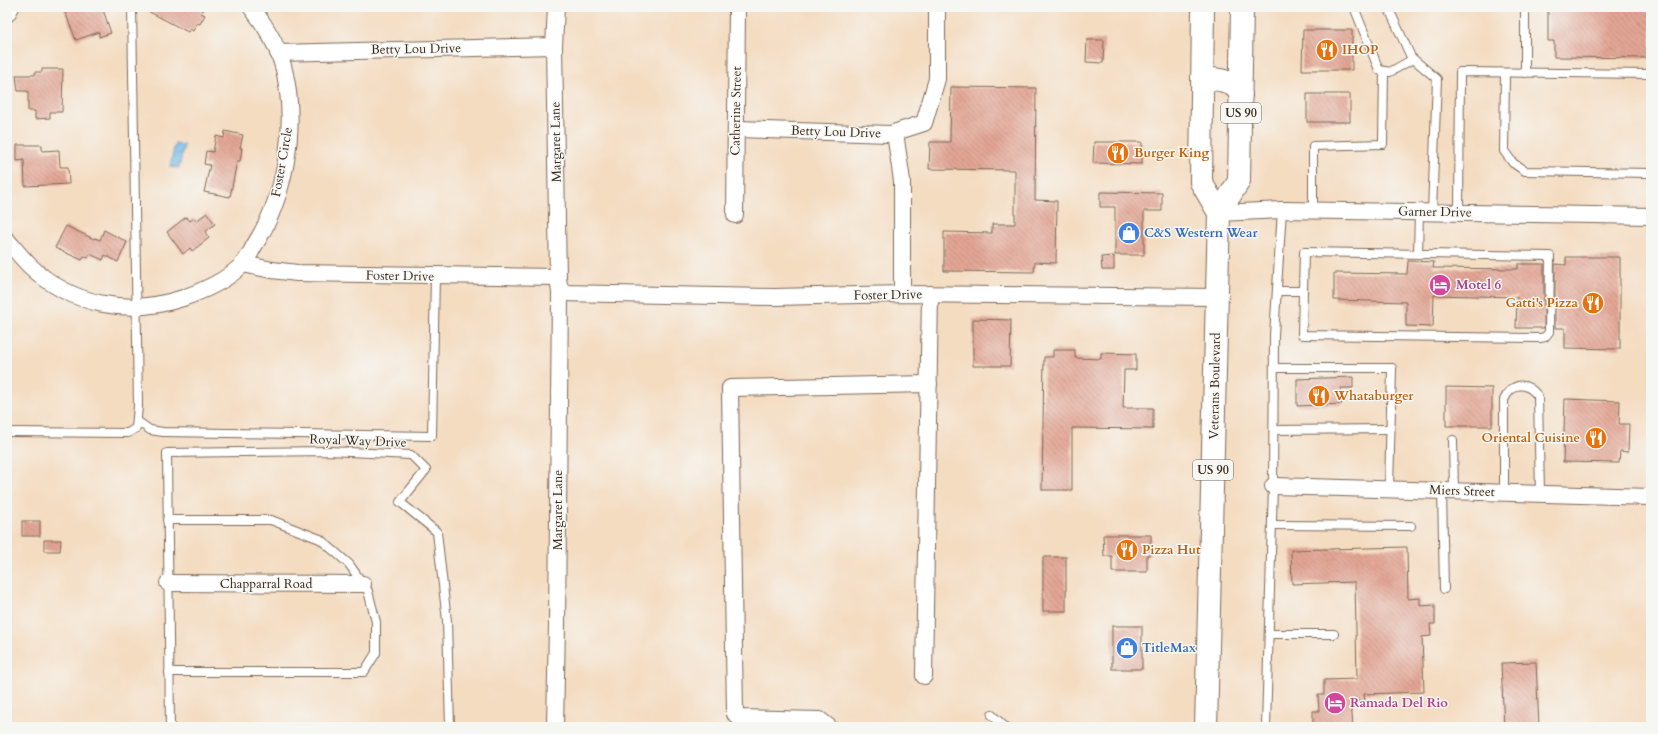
<svg xmlns="http://www.w3.org/2000/svg" width="1658" height="734" font-family="Cardo,serif">
  <style>
    .water { fill: url(#water-waves); stroke: #587486 }
    .building { fill: url(#building-back-hatch) }
    .lines { fill: none; stroke-linecap: round; stroke-linejoin: round }
    .lane-casing { stroke: #7c6857; stroke-width: 10 }
    .street-casing { stroke: #7c6857; stroke-width: 18 }
    .primary-casing { stroke: #7c6857; stroke-width: 24 }
    .lane { stroke: #fff; stroke-width: 8 }
    .street { stroke: #fff; stroke-width: 16 }
    .primary { stroke: #fff; stroke-width: 22 }
    .labels { text-anchor: middle; dominant-baseline: central; stroke-width: 3; stroke-linejoin: round; paint-order: stroke }
    .shield { fill: #f6f6f2; stroke: #73675e; stroke-width: 1 }
    .shield-label { font-size: 12px; font-weight: bold; fill: #3b2a1e }
    .street-label { font-size: 13px; fill: #3b2a1e; stroke: #f6f6f2 }
    .food-label { font-size: 13px; font-weight: bold; fill: #c56008; stroke: #f6f6f2; text-anchor: start }
    .shop-label { font-size: 13px; font-weight: bold; fill: #366cbe; stroke: #f6f6f2; text-anchor: start }
    .hotel-label { font-size: 13px; font-weight: bold; fill: #b23c85; stroke: #f6f6f2; text-anchor: start }
  </style>
  <defs>
    <pattern id="water-waves" width="16" height="10" patternUnits="userSpaceOnUse"><rect width="16" height="10" fill="#76bdee"/><path d="M0 5q4-4 8 0t8 0" fill="none" stroke="#629ac0"/></pattern>
    <pattern id="building-back-hatch" width="6" height="6" patternUnits="userSpaceOnUse"><rect width="6" height="6" fill="#e3a694"/><path d="M-1 5l2 2M0 0l6 6M5-1l2 2" fill="none" stroke="#b98778"/></pattern>
  </defs>
  <rect width="100%" height="100%" fill="#f6f6f2"/>
  <filter id="ink" filterUnits="userSpaceOnUse"><feTurbulence type="fractalNoise" baseFrequency=".025" numOctaves="2"/><feDisplacementMap in="SourceGraphic" scale="8" xChannelSelector="R" yChannelSelector="G"/><feConvolveMatrix kernelMatrix="1 2 1 2 8 2 1 2 1" color-interpolation-filters="sRGB"/></filter>
  <filter id="wash" filterUnits="userSpaceOnUse"><feTurbulence type="fractalNoise" baseFrequency=".012" numOctaves="4" result="noise"/><feDisplacementMap in="SourceGraphic" scale="16" xChannelSelector="R" yChannelSelector="G"/><feGaussianBlur stdDeviation="0.9" result="paint"/><feColorMatrix in="noise" values="0 0 0 0 0 0 0 0 0 0 0 0 0 0 0 0 0 1.4 0 .05"/><feComposite in="paint" operator="in"/></filter>
  <g filter="url(#wash)">
    <rect width="100%" height="100%" fill="#f4dcc1"/>
    <path class="water" d="M 175,143 L 184,145 L 179,168 L 170,167 Z"/>
    <g id="blocks">
      <g class="building">
        <path d="M 63,7 L 102,7 L 111,33 L 99,37 L 99,32 L 76,40 Z"/>
        <path d="M 140,7 L 204,7 L 201,13 L 205,15 L 200,24 L 197,23 L 193,31 L 190,29 L 188,32 Z"/>
        <path d="M 1548,7 L 1651,7 L 1651,58 L 1554,57 L 1554,41 L 1548,41 Z"/>
        <path d="M 1303,30 L 1352,30 L 1352,70 L 1302,70 Z"/>
        <path d="M 1087,40 L 1104,40 L 1103,63 L 1086,62 Z"/>
        <path d="M 42,69 L 63,69 L 62,112 L 50,112 L 50,118 L 35,119 L 35,111 L 28,111 L 28,91 L 18,91 L 16,75 L 35,75 L 35,72 L 42,72 Z"/>
        <path d="M 951,87 L 1036,88 L 1035,200 L 1057,201 L 1056,263 L 1035,262 L 1034,272 L 944,271 L 944,232 L 992,233 L 992,224 L 1015,224 L 1015,170 L 929,169 L 930,142 L 950,142 Z"/>
        <rect x="1307" y="94" width="43" height="28"/>
        <path d="M 225,131 L 243,135 L 240,148 L 242,148 L 240,161 L 237,161 L 230,197 L 204,192 L 210,165 L 204,164 L 206,151 L 213,152 L 216,136 L 224,138 Z"/>
        <path d="M 1094,142 L 1142,142 L 1142,164 L 1093,163 Z"/>
        <path d="M 17,145 L 42,145 L 42,151 L 59,150 L 60,167 L 68,167 L 69,184 L 25,186 L 24,160 L 17,161 Z"/>
        <path d="M 1100,192 L 1162,193 L 1162,211 L 1144,211 L 1144,255 L 1115,255 L 1115,207 L 1100,207 Z"/>
        <path d="M 207,213 L 215,224 L 205,232 L 209,238 L 192,251 L 190,248 L 183,254 L 167,232 L 186,217 L 190,221 L 194,218 L 196,221 Z"/>
        <path d="M 66,226 L 94,239 L 95,238 L 100,240 L 104,230 L 127,242 L 118,262 L 105,255 L 103,260 L 90,254 L 88,258 L 84,256 L 82,260 L 55,248 Z"/>
        <path d="M 1114,256 L 1114,270 L 1102,270 L 1101,257 Z"/>
        <path d="M 1566,257 L 1620,257 L 1620,349 L 1565,348 L 1565,328 L 1555,328 L 1555,264 L 1566,265 Z"/>
        <path d="M 1408,261 L 1434,262 L 1433,268 L 1518,269 L 1518,264 L 1544,264 L 1544,328 L 1516,328 L 1517,297 L 1434,295 L 1433,327 L 1406,326 L 1406,302 L 1334,300 L 1334,273 L 1407,274 Z"/>
        <path d="M 973,319 L 1011,320 L 1010,366 L 973,366 Z"/>
        <path d="M 1053,350 L 1075,350 L 1075,358 L 1101,359 L 1101,353 L 1136,354 L 1136,370 L 1124,370 L 1123,408 L 1153,408 L 1153,429 L 1072,428 L 1072,490 L 1042,490 L 1044,357 L 1053,357 Z"/>
        <path d="M 1353,377 L 1353,388 L 1341,388 L 1342,404 L 1297,406 L 1297,379 Z"/>
        <path d="M 1446,387 L 1492,388 L 1492,426 L 1446,426 Z"/>
        <path d="M 1565,399 L 1620,401 L 1619,424 L 1629,424 L 1628,452 L 1620,451 L 1619,463 L 1563,462 Z"/>
        <rect x="22" y="521" width="18" height="15"/>
        <path d="M 1103,535 L 1151,535 L 1151,555 L 1147,555 L 1147,572 L 1112,572 L 1112,556 L 1104,556 Z"/>
        <path d="M 44,540 L 61,540 L 60,551 L 44,551 Z"/>
        <path d="M 1407,547 L 1408,599 L 1420,598 L 1420,606 L 1435,605 L 1435,624 L 1430,624 L 1431,636 L 1422,637 L 1424,692 L 1364,694 L 1365,701 L 1351,702 L 1353,727 L 1313,727 L 1313,711 L 1319,711 L 1318,695 L 1324,695 L 1324,680 L 1357,679 L 1355,582 L 1292,584 L 1291,550 Z"/>
        <rect x="1043" y="557" width="23" height="54"/>
        <rect x="1112" y="626" width="30" height="43"/>
        <path d="M 1536,662 L 1539,727 L 1504,727 L 1501,663 Z"/>
      </g>
    </g>
  </g>
  <g filter="url(#ink)">
    <use href="#blocks" fill-opacity="0" stroke="#7c6857" stroke-width="1"/>
    <g class="lines">
      <g class="lane-casing">
        <g id="lane">
          <path d="M 1354,7 L 1379,70 L 1390,72 L 1413,59"/>
          <path d="M 1388,7 L 1411,57 L 1437,79 L 1432,212"/>
          <path d="M 1525,7 L 1525,73"/>
          <path d="M 1505,73 L 1504,151 L 1513,163 L 1525,171 L 1651,173"/>
          <path d="M 1313,210 L 1313,146 L 1383,144 L 1384,71"/>
          <path d="M 1459,213 L 1460,72 L 1651,74"/>
          <path d="M 1418,254 L 1419,212"/>
          <path d="M 1277,291 L 1303,291 L 1304,252 L 1550,256 L 1549,332 L 1545,337 L 1540,338 L 1302,335 L 1303,291"/>
          <path d="M 1274,368 L 1392,368 L 1389,489"/>
          <path d="M 137,421 L 150,430 L 163,432 L 432,436 L 435,276"/>
          <path d="M 1274,430 L 1390,429"/>
          <path d="M 7,432 L 128,433 L 136,428 L 138,406 L 132,7"/>
          <path d="M 1453,440 L 1454,491"/>
          <path d="M 1442,490 L 1444,589"/>
          <path d="M 1504,492 L 1504,400 C 1512,383 1525,380 1538,396 L 1540,493"/>
          <path d="M 167,520 L 271,520 L 320,539 L 349,564 L 368,591 L 376,622 L 376,653 L 364,672 L 169,672"/>
          <path d="M 1272,525 L 1411,526"/>
          <path d="M 1269,634 L 1334,634"/>
          <path d="M 992,715 L 1005,727"/>
          <path d="M 170,727 L 167,453 L 329,451 L 411,455 L 426,470 L 400,502 L 437,532 L 447,621 L 450,727"/>
          <path d="M 1266,727 L 1273,486 L 1274,335 L 1282,210"/>
        </g>
      </g>
      <g class="street-casing">
        <g id="street">
          <path d="M 7,14 L 11,7"/>
          <path d="M 278,53 L 554,46"/>
          <path d="M 736,129 L 890,134 L 924,123 L 937,79 L 937,7"/>
          <path d="M 895,133 L 902,181 L 902,294"/>
          <path d="M 1219,213 L 1282,210 L 1651,216"/>
          <path d="M 735,215 L 737,7"/>
          <path d="M 7,240 C 14,248 21,257 29,265 C 71,306 129,316 183,298 C 205,290 226,281 243,264 C 247,259 251,252 254,246 C 285,198 297,130 285,74 C 280,50 266,26 251,7"/>
          <path d="M 243,264 L 272,270 L 297,273 L 558,277"/>
          <path d="M 560,293 L 774,297 L 902,294 L 1217,297"/>
          <path d="M 1273,486 L 1651,497"/>
          <path d="M 168,583 L 363,584"/>
          <path d="M 924,676 L 930,294"/>
          <path d="M 555,727 L 557,625 L 560,293 L 558,277 L 554,46 L 556,7"/>
          <path d="M 829,727 L 820,720 L 740,718 L 735,714 L 730,388 L 929,384"/>
        </g>
      </g>
      <g class="primary-casing">
        <g id="primary">
          <path d="M 1203,7 L 1201,182 L 1219,213"/>
          <path d="M 1202,78 C 1218,79 1234,80 1241,95"/>
          <path d="M 1206,727 L 1219,213 L 1239,181 L 1242,7"/>
        </g>
      </g>
      <use href="#lane" class="lane"/>
      <use href="#street" class="street"/>
      <use href="#primary" class="primary"/>
    </g>
  </g>
  <defs>
    <g id="restaurant-disc" transform="scale(1.15)"><circle r="9.5" fill="#e8710a" stroke="#f6f6f2"/><path d="M-5-6h1v4h1v-4h1v4h1v-4h1v5L-1.5 .5V6h-2V.5L-5-1ZM5-6V6H3V1.5H1.5Q1.5-4 5-6Z" fill="#fff"/></g>
    <g id="shop-disc" transform="scale(1.15)"><circle r="9.5" fill="#3f7fe0" stroke="#f6f6f2"/><path d="M-5-2.5h2.3a2.7 3.5 0 0 1 5.4 0H5L5.5 6h-11ZM-1.5-2.5h3a1.5 2.3 0 0 0-3 0Z" fill="#fff"/></g>
    <g id="hotel-disc" transform="scale(1.15)"><circle r="9.5" fill="#d1479c" stroke="#f6f6f2"/><path d="M-6-4.5h1.5V1H6V5H4.5V3h-9V5H-6ZM-4 0a1.8 1.8 0 1 1 3.6 0ZM.5 0V-2.5h3Q6-2.5 6 0Z" fill="#fff"/></g>
  </defs>
  <g fill-rule="evenodd">
    <use href="#restaurant-disc" x="1327" y="50"/>
    <use href="#restaurant-disc" x="1118" y="153"/>
    <use href="#shop-disc" x="1129" y="233"/>
    <use href="#hotel-disc" x="1440" y="285"/>
    <use href="#restaurant-disc" x="1593" y="303"/>
    <use href="#restaurant-disc" x="1319" y="396"/>
    <use href="#restaurant-disc" x="1596" y="438"/>
    <use href="#restaurant-disc" x="1127" y="550"/>
    <use href="#shop-disc" x="1127" y="648"/>
    <use href="#hotel-disc" x="1335" y="703"/>
  </g>
  <g class="labels">
    <g class="shield">
      <rect x="1221" y="103" width="40" height="20" rx="3"/>
      <rect x="1193" y="460" width="40" height="20" rx="3"/>
    </g>
    <g class="shield-label">
      <text x="1241" y="113">US 90</text>
      <text x="1213" y="470">US 90</text>
    </g>
    <g class="street-label">
      <text transform="translate(416 49) rotate(-1)">Betty Lou Drive</text>
      <text transform="translate(736 111) rotate(-89)">Catherine Street</text>
      <text transform="translate(836 132) rotate(2)">Betty Lou Drive</text>
      <text transform="translate(556 142) rotate(-91)">Margaret Lane</text>
      <text transform="translate(282 162) rotate(-80)">Foster Circle</text>
      <text transform="translate(1435 212) rotate(1)">Garner Drive</text>
      <text transform="translate(400 276) rotate(1)">Foster Drive</text>
      <text transform="translate(888 295) rotate(-1)">Foster Drive</text>
      <text transform="translate(1215 386) rotate(-89)">Veterans Boulevard</text>
      <text transform="translate(358 441) rotate(2)">Royal Way Drive</text>
      <text transform="translate(1462 491) rotate(2)">Miers Street</text>
      <text transform="translate(558 510) rotate(-90)">Margaret Lane</text>
      <text x="266" y="584">Chapparral Road</text>
    </g>
    <g class="food-label">
      <text x="1342" y="50">IHOP</text>
      <text x="1134" y="153">Burger King</text>
      <text x="1578" y="303" text-anchor="end">Gatti's Pizza</text>
      <text x="1334" y="396">Whataburger</text>
      <text x="1580" y="438" text-anchor="end">Oriental Cuisine</text>
      <text x="1142" y="550">Pizza Hut</text>
    </g>
    <g class="shop-label">
      <text x="1144" y="233">C&amp;S Western Wear</text>
      <text x="1142" y="648">TitleMax</text>
    </g>
    <g class="hotel-label">
      <text x="1456" y="285">Motel 6</text>
      <text x="1350" y="703">Ramada Del Rio</text>
    </g>
  </g>
  <rect width="1658" height="734" fill="none" stroke="#f6f6f2" stroke-width="24"/>
</svg>
